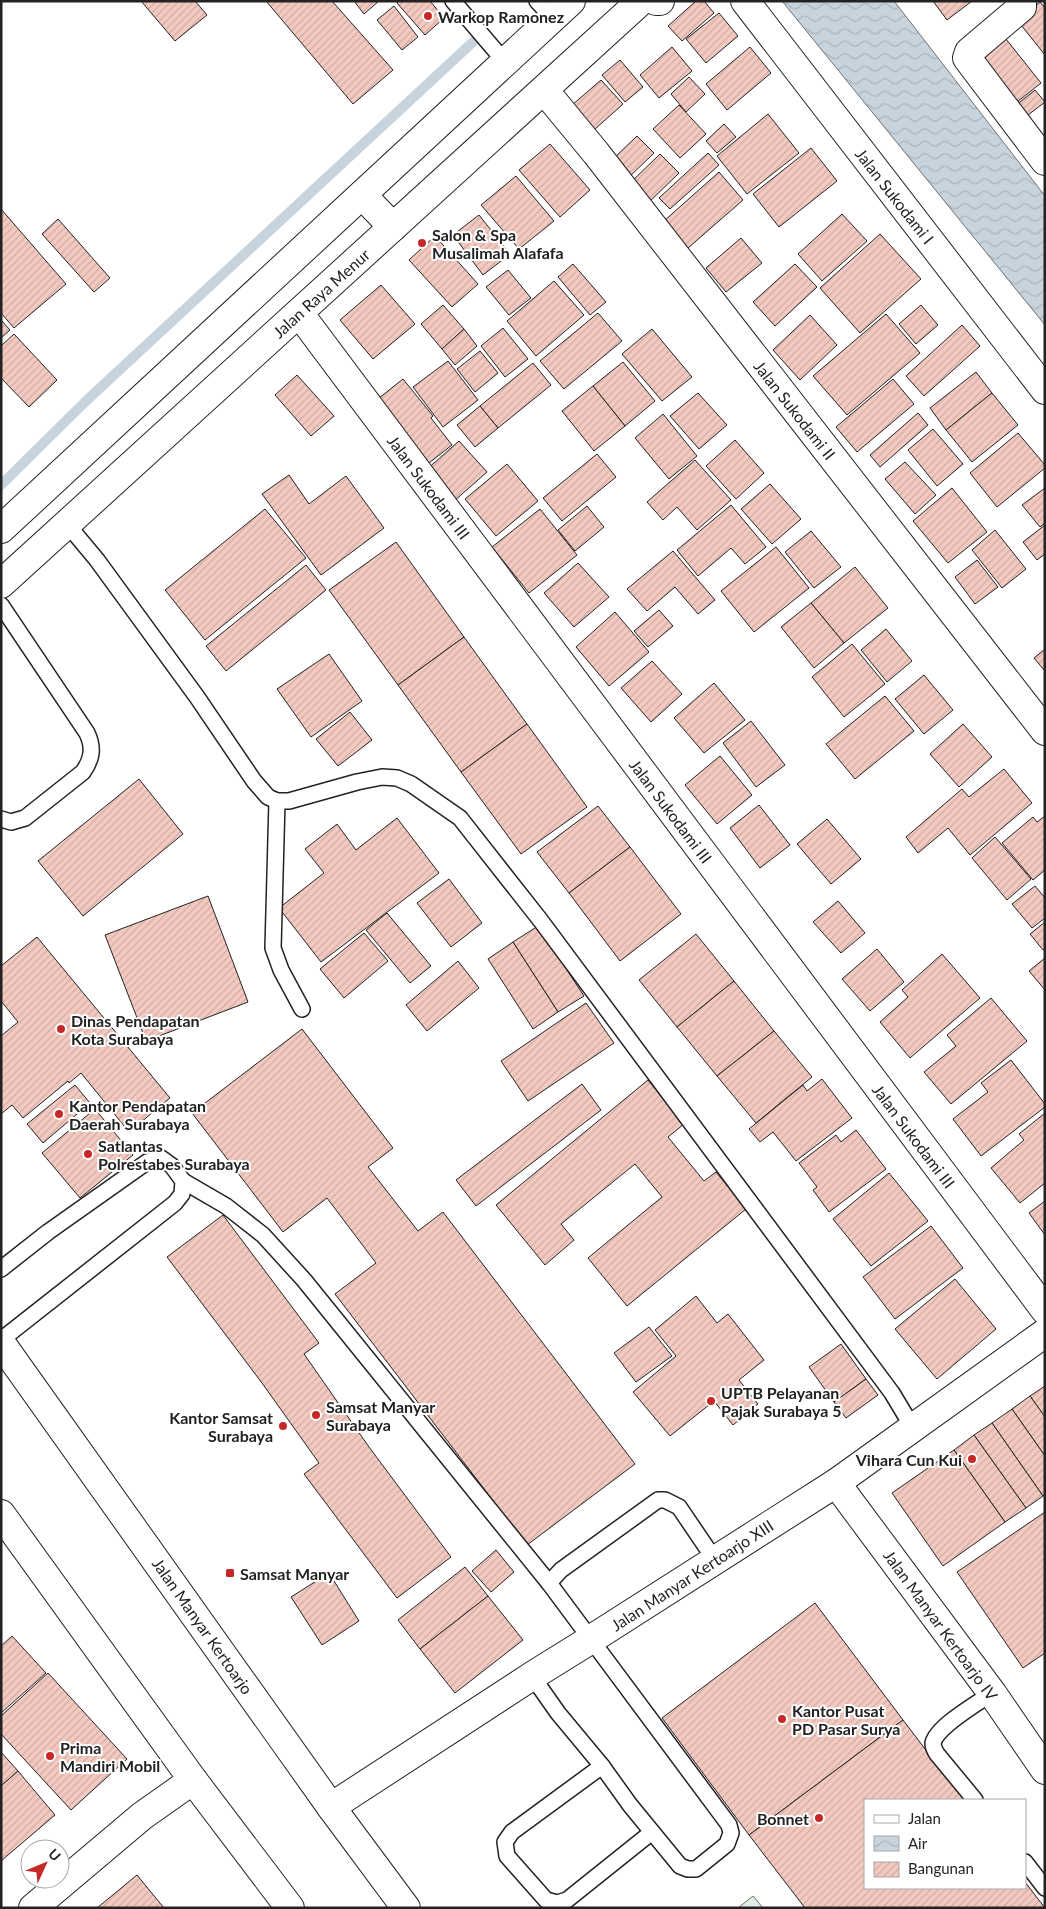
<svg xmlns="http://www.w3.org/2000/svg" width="1046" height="1909" font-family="Lato,sans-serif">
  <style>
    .green { fill: #e0efe3; stroke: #6f6f6f }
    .water { fill: url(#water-waves); stroke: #6f6f6f }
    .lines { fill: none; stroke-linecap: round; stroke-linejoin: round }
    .stream { stroke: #c7d3dd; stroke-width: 10 }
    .building { fill: url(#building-hatch); stroke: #222 }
    .lane-casing { stroke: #222; stroke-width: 18 }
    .street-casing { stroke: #222; stroke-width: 30 }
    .primary-casing { stroke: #222; stroke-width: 30 }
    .lane { stroke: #fff; stroke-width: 15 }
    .street { stroke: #fff; stroke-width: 28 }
    .primary { stroke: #fff; stroke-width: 28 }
    .poi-dot { fill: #c62828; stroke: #fff; stroke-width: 2 }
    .labels { text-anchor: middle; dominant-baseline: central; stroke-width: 4; stroke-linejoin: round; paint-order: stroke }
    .poi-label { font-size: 16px; font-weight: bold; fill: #222; stroke: #fff; text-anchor: start }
    .street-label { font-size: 16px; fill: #222; stroke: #fff }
  </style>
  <defs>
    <pattern id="water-waves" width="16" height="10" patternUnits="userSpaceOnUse" patternTransform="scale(1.25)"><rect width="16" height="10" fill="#c7d3dd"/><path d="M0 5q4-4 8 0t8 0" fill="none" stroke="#abb5bd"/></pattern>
    <pattern id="building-hatch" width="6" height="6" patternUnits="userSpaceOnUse" patternTransform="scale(1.25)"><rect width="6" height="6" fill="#f3c9c0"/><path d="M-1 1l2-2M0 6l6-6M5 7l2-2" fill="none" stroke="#d0aca5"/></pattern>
  </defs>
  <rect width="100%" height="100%" fill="#fff"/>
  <path class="green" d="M 753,1896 L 763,1908 L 738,1908 Z"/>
  <path class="water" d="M 782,1 L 894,1 L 1045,196 L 1045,325 Z"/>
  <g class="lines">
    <path class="stream" d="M 1,485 L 86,401 L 474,41"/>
  </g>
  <g class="building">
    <path d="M 141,1 L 195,1 L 207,15 L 175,41 Z"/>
    <path d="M 266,1 L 332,1 L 393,70 L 353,104 Z"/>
    <path d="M 354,1 L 379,1 L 364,14 Z"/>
    <path d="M 399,1 L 430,1 L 444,18 L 425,35 L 397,3 Z"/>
    <path d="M 696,1 L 704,1 L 714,13 L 682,41 L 668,26 Z"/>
    <path d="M 933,1 L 972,1 L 947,20 Z"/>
    <path d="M 1040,2 L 1045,8 L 1045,55 L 1017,20 Z"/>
    <path d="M 394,6 L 418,37 L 402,50 L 377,20 Z"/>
    <path d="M 719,13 L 738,36 L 706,63 L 686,39 Z"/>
    <path d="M 1002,34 L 1041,83 L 1012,106 L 973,57 Z"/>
    <path d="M 672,47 L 692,71 L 659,98 L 640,75 Z"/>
    <path d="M 750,47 L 771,73 L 727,110 L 706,84 Z"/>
    <path d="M 620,60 L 643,87 L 625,102 L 602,75 Z"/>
    <path d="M 689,77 L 705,94 L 686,112 L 671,94 Z"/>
    <path d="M 601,80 L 623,104 L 586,137 L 564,112 Z"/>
    <path d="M 1035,90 L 1045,102 L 1020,121 L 1011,109 Z"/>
    <path d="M 679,105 L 706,134 L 680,158 L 653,129 Z"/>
    <path d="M 768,114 L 799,153 L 747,194 L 717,156 Z"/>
    <path d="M 724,124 L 736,137 L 717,153 L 706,141 Z"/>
    <path d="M 637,136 L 654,153 L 627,179 L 610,162 Z"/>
    <path d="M 550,144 L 590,190 L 560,217 L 519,170 Z"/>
    <path d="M 811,148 L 837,181 L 779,227 L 753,194 Z"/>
    <path d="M 708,153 L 719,165 L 670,209 L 659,198 Z"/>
    <path d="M 660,154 L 679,173 L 644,207 L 626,187 Z"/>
    <path d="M 719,172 L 743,200 L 688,248 L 664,221 Z"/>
    <path d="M 516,176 L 554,221 L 519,249 L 481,205 Z"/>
    <path d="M 1,209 L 66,284 L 14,328 L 1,313 Z"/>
    <path d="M 842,214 L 867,241 L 822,281 L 798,254 Z"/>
    <path d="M 479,215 L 510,254 L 483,275 L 453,235 Z"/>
    <path d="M 58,219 L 110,278 L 94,292 L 42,234 Z"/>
    <path d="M 880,234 L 921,279 L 860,333 L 820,288 Z"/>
    <path d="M 435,236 L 478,284 L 452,307 L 409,260 Z"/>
    <path d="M 741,238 L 762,263 L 726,292 L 706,268 Z"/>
    <path d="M 573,264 L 606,302 L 590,315 L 558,277 Z"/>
    <path d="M 795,264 L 817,287 L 775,326 L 753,302 Z"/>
    <path d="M 508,270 L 531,298 L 509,315 L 486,287 Z"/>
    <path d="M 554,281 L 584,315 L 536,356 L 507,321 Z"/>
    <path d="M 381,285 L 415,324 L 373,359 L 340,320 Z"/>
    <path d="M 443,305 L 464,329 L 442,349 L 421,324 Z"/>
    <path d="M 921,305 L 938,325 L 916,344 L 899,324 Z"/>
    <path d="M 598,313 L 622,341 L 564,389 L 540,361 Z"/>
    <path d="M 886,314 L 920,353 L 847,415 L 813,376 Z"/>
    <path d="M 810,315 L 837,345 L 800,380 L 773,350 Z"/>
    <path d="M 1,320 L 10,330 L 1,338 Z"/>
    <path d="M 962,325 L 980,346 L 924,396 L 906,376 Z"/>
    <path d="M 503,328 L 528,359 L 505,377 L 481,346 Z"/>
    <path d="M 464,329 L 477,346 L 455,365 L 442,349 Z"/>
    <path d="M 652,329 L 692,377 L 662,401 L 622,354 Z"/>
    <path d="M 14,334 L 57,380 L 29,407 L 1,378 L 1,346 Z"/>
    <path d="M 480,351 L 498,373 L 475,392 L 457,369 Z"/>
    <path d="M 448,361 L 478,400 L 443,427 L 413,387 Z"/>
    <path d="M 623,362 L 655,401 L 625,426 L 593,386 Z"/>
    <path d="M 533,363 L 551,385 L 498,428 L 480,406 Z"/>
    <path d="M 976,372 L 992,393 L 946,430 L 930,408 Z"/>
    <path d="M 297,375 L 334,416 L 311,436 L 275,395 Z"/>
    <path d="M 403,379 L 433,416 L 431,418 L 452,445 L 429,463 L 407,436 L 374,402 Z"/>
    <path d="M 893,379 L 914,404 L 857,452 L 836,427 Z"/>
    <path d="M 593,386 L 625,426 L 594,451 L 562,411 Z"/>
    <path d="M 698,393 L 727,425 L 699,449 L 670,416 Z"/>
    <path d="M 992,393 L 1018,425 L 972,462 L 946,430 Z"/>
    <path d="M 480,406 L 498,428 L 475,447 L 457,425 Z"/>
    <path d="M 918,413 L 928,425 L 880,467 L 870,455 Z"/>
    <path d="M 663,414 L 697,456 L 669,479 L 635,438 Z"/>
    <path d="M 933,429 L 963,464 L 937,486 L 908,450 Z"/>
    <path d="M 1018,433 L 1045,465 L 1045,468 L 997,507 L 970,473 Z"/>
    <path d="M 735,440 L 764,473 L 736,499 L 706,466 Z"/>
    <path d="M 459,441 L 487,472 L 453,502 L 425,471 Z"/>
    <path d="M 597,454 L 616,477 L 562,521 L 543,498 Z"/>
    <path d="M 695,460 L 731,500 L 697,530 L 677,507 L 663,520 L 647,502 Z"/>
    <path d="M 905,462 L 936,495 L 915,514 L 885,479 Z"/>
    <path d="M 507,464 L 538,501 L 496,536 L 465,499 Z"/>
    <path d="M 289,475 L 309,504 L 346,476 L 384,528 L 321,575 L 262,494 Z"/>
    <path d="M 770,484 L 801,519 L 772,544 L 741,509 Z"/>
    <path d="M 952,488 L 987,532 L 948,563 L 913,521 Z"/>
    <path d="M 1045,488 L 1045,523 L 1040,527 L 1022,505 Z"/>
    <path d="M 731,505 L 766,547 L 745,564 L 731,548 L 698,576 L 677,550 Z"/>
    <path d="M 587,506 L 604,527 L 575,551 L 558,530 Z"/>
    <path d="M 265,509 L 306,558 L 205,640 L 165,590 Z"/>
    <path d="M 540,509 L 577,555 L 529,593 L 492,547 Z"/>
    <path d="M 1045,525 L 1045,554 L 1037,560 L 1023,542 Z"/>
    <path d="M 995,530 L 1026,569 L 1002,588 L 972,550 Z"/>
    <path d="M 811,531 L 841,567 L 814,588 L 785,552 Z"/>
    <path d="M 396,542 L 464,637 L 398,685 L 329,590 Z"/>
    <path d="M 776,547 L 809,588 L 754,632 L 721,591 Z"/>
    <path d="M 673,551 L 715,600 L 698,614 L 675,587 L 647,611 L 627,589 Z"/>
    <path d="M 977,560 L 998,587 L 975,604 L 955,577 Z"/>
    <path d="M 578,563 L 609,597 L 574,627 L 544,593 Z"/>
    <path d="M 306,565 L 326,590 L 226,671 L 206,646 Z"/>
    <path d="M 855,567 L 888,608 L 844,643 L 811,603 Z"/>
    <path d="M 811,603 L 844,643 L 814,668 L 781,627 Z"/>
    <path d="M 659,610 L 673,626 L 648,647 L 634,631 Z"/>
    <path d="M 615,612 L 649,652 L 609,686 L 576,647 Z"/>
    <path d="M 886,629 L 912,661 L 887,682 L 861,650 Z"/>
    <path d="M 464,637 L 527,724 L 461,772 L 398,685 Z"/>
    <path d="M 852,644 L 885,684 L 844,717 L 812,677 Z"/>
    <path d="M 1045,649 L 1045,669 L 1044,670 L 1034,658 Z"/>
    <path d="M 329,654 L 362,701 L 311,737 L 277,689 Z"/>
    <path d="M 652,661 L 682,694 L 651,722 L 621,688 Z"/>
    <path d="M 924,675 L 953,710 L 924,734 L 895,699 Z"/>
    <path d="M 714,683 L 745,720 L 704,753 L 674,718 Z"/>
    <path d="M 885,696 L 914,731 L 855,779 L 826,744 Z"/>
    <path d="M 350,712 L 372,740 L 338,766 L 316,739 Z"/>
    <path d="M 751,721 L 785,765 L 756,787 L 723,743 Z"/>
    <path d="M 527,724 L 587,807 L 521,854 L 461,772 Z"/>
    <path d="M 963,724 L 992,757 L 959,787 L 930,754 Z"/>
    <path d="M 720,756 L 752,795 L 717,824 L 685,785 Z"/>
    <path d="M 1004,769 L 1032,803 L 970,855 L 948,828 L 918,853 L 906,837 L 962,789 L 969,797 Z"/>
    <path d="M 139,779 L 183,834 L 83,916 L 38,861 Z"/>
    <path d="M 759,805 L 790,845 L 760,868 L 730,828 Z"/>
    <path d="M 598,806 L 630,847 L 569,893 L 537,852 Z"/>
    <path d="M 1045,816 L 1045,870 L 1033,880 L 1002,843 L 1033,817 L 1037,822 Z"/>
    <path d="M 397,818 L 439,873 L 321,962 L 279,908 L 324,873 L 305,849 L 337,824 L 356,850 Z"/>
    <path d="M 827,819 L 861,859 L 831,884 L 797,844 Z"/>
    <path d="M 995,837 L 1031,879 L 1007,900 L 972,858 Z"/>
    <path d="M 630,847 L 681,914 L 620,961 L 569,893 Z"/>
    <path d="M 449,879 L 482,923 L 451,947 L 417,903 Z"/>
    <path d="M 1035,886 L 1045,898 L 1045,918 L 1032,928 L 1012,904 Z"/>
    <path d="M 208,896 L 248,1002 L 146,1041 L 105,935 Z"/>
    <path d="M 838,901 L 865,933 L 841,953 L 813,922 Z"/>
    <path d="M 387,913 L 431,966 L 410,983 L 366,930 Z"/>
    <path d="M 1045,922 L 1045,949 L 1043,950 L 1030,934 Z"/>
    <path d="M 538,926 L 584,996 L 558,1012 L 513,942 Z"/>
    <path d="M 364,933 L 388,961 L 344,998 L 320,969 Z"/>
    <path d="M 696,934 L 734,981 L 677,1027 L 639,980 Z"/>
    <path d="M 37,937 L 170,1098 L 129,1132 L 81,1073 L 69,1083 L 68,1081 L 23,1118 L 12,1105 L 1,1114 L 1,1036 L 18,1022 L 1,1001 L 1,966 Z"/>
    <path d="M 513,942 L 558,1012 L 533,1029 L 488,959 Z"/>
    <path d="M 877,949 L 904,982 L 870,1011 L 842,979 Z"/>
    <path d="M 942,954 L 980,998 L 910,1058 L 880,1022 L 908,997 L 902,990 Z"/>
    <path d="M 1045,958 L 1045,990 L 1029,971 Z"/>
    <path d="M 458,961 L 479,988 L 427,1031 L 406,1005 Z"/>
    <path d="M 734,981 L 774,1031 L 717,1076 L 677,1027 Z"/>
    <path d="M 991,998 L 1027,1041 L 951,1104 L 924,1072 L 956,1046 L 947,1035 Z"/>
    <path d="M 586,1003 L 614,1043 L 528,1101 L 501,1061 Z"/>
    <path d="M 302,1029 L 393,1148 L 368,1167 L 418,1231 L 443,1212 L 635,1464 L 527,1545 L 335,1294 L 376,1263 L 327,1198 L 283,1232 L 192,1113 Z"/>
    <path d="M 774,1031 L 812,1077 L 756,1123 L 717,1076 Z"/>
    <path d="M 1011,1060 L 1045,1104 L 1045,1107 L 981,1156 L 953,1119 L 988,1092 L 981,1083 Z"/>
    <path d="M 822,1079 L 852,1118 L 796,1161 L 773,1132 L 760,1142 L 749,1129 L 803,1085 L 807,1091 Z"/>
    <path d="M 648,1080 L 684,1124 L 668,1137 L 704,1181 L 716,1172 L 746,1209 L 627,1306 L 588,1258 L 662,1197 L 635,1164 L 561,1224 L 574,1240 L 545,1265 L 496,1205 Z"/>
    <path d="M 582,1084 L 601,1110 L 476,1206 L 456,1180 Z"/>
    <path d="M 75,1085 L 90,1103 L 43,1143 L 27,1124 Z"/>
    <path d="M 95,1109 L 133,1155 L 80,1198 L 42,1153 Z"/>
    <path d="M 1045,1113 L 1045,1183 L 1020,1203 L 991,1168 L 1024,1140 L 1019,1134 Z"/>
    <path d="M 856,1130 L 886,1169 L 829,1212 L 813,1190 L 817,1187 L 799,1163 L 836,1135 L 841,1142 Z"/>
    <path d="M 889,1173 L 928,1221 L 871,1266 L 833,1219 Z"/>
    <path d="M 1045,1201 L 1045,1235 L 1029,1213 Z"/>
    <path d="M 223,1215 L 319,1343 L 304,1354 L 369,1447 L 451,1557 L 397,1598 L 304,1474 L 319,1463 L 262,1383 L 167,1257 Z"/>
    <path d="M 931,1226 L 963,1268 L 895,1319 L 863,1277 Z"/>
    <path d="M 955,1279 L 996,1329 L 937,1379 L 895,1329 Z"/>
    <path d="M 696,1296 L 717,1323 L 728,1314 L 764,1360 L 739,1380 L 758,1404 L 733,1425 L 714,1401 L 670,1436 L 633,1392 L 676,1356 L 655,1330 Z"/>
    <path d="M 649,1327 L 672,1356 L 636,1382 L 614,1353 Z"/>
    <path d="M 841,1344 L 866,1379 L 834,1402 L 809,1367 Z"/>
    <path d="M 866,1379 L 878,1395 L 846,1418 L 834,1402 Z"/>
    <path d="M 1045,1386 L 1045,1417 L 1030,1396 Z"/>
    <path d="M 1030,1396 L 1045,1417 L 1045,1456 L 1012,1409 Z"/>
    <path d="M 1012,1409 L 1045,1456 L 1045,1495 L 1043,1496 L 992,1423 Z"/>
    <path d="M 992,1423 L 1043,1496 L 1026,1508 L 974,1435 Z"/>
    <path d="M 974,1435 L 1026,1508 L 1005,1522 L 954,1450 Z"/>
    <path d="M 954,1450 L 1005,1522 L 943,1566 L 892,1493 Z"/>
    <path d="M 1045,1512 L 1045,1653 L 1023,1668 L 957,1572 Z"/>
    <path d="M 496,1550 L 514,1572 L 491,1592 L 472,1571 Z"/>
    <path d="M 465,1567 L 488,1596 L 420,1649 L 398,1620 Z"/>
    <path d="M 329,1573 L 359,1621 L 322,1645 L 291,1597 Z"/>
    <path d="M 488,1596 L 523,1640 L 455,1693 L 420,1649 Z"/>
    <path d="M 815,1603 L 903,1720 L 749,1835 L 662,1718 Z"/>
    <path d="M 12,1636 L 46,1673 L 1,1713 L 1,1646 Z"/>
    <path d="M 48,1673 L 127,1759 L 71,1810 L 1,1734 L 1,1716 Z"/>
    <path d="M 903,1720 L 964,1800 L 865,1800 L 865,1888 L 1025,1888 L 1025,1882 L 1045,1908 L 805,1908 L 749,1835 Z"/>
    <path d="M 1,1752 L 18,1771 L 1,1786 Z"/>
    <path d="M 18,1771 L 55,1815 L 1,1861 L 1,1786 Z"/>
    <path d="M 137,1875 L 164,1908 L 97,1908 Z"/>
  </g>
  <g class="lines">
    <g class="lane-casing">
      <g id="lane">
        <path d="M 453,1 L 505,62"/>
        <path d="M 537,1 L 553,18"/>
        <path d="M 67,524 L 97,560 L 197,697 L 254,781 L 268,797 L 277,801 L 289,801 L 357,782 L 382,777 L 397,778 L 411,784 L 460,818 L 541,921 L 892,1393 L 913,1428"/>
        <path d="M 1,605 L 87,733 C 94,748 92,759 83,772 L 25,818 L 11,822 L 1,819"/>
        <path d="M 277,801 L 273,948 L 281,970 L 302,1009"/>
        <path d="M 183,1181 L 226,1206 L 263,1235 L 304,1280 L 549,1583"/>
        <path d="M 1,1269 L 48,1232 L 147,1162 L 161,1158 L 172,1166 L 183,1181 L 182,1194 L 175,1203 L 1,1340"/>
        <path d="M 532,1676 L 558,1713 L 602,1766 L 630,1805 L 680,1866 L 688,1869 L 696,1869 L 727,1844 L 731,1833 L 729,1825 L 549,1583 L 561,1570 L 658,1500 L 665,1500 L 679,1507 L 715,1560"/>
        <path d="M 602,1766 L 512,1832 L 505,1842 L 507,1856 L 546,1900 L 557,1903 L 567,1900 L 652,1832"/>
        <path d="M 975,1800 L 937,1754 C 935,1751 933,1747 933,1743 C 937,1726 978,1703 992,1693"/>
        <path d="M 1025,1862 L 1045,1888"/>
      </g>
    </g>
    <g class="street-casing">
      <g id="street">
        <path d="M 656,1 L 660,1"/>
        <path d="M 745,1 L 1045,390"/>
        <path d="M 1022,1 L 1022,7 L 969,52 L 967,58 L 1045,161"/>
        <path d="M 544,90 L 596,153 L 1045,731"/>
        <path d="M 299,313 L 1045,1310"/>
        <path d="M 836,1483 L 992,1693 L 1045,1770"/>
        <path d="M 331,1807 L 532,1676 L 590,1640 L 836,1483 L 1045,1333"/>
        <path d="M 33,1908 L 142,1816 L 193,1780"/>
      </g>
    </g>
    <g class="primary-casing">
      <g id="primary">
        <path d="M 362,195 L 393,227"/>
        <path d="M 1,529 L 571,1"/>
        <path d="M 1,584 L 641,1"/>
        <path d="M 1,1343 L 331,1807 L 406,1908"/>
        <path d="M 1,1514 L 193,1780 L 290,1908"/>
      </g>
    </g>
    <use href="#lane" class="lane"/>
    <use href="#street" class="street"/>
    <use href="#primary" class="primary"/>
  </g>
  <g class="poi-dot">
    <circle cx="428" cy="16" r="5"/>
    <circle cx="422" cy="243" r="5"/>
    <circle cx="61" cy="1029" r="5"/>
    <circle cx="59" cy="1114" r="5"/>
    <circle cx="88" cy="1154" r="5"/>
    <circle cx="711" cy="1401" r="5"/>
    <circle cx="316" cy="1415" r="5"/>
    <circle cx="283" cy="1426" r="5"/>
    <circle cx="972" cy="1459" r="5"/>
    <rect x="225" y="1568" width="10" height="10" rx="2.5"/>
    <circle cx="782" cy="1719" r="5"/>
    <circle cx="50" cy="1756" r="5"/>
    <circle cx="819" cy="1818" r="5"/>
  </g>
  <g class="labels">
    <g class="poi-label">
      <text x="438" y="16">Warkop Ramonez</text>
      <text x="432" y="234">Salon &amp; Spa<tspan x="432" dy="18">Musalimah Alafafa</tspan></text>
      <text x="71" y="1020">Dinas Pendapatan<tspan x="71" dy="18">Kota Surabaya</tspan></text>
      <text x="69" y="1105">Kantor Pendapatan<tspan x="69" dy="18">Daerah Surabaya</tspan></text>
      <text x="98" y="1145">Satlantas<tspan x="98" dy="18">Polrestabes Surabaya</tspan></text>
      <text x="721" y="1392">UPTB Pelayanan<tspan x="721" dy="18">Pajak Surabaya 5</tspan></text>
      <text x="326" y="1406">Samsat Manyar<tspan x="326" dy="18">Surabaya</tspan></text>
      <text x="273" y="1417" text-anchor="end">Kantor Samsat<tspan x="273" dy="18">Surabaya</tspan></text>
      <text x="962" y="1459" text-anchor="end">Vihara Cun Kui</text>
      <text x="240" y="1573">Samsat Manyar</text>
      <text x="792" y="1710">Kantor Pusat<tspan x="792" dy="18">PD Pasar Surya</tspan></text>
      <text x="60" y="1747">Prima<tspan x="60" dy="18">Mandiri Mobil</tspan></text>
      <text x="809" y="1818" text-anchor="end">Bonnet</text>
    </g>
    <g class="street-label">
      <text transform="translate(895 196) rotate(52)">Jalan Sukodami I</text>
      <text transform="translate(321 293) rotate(-42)">Jalan Raya Menur</text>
      <text transform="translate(795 410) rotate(52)">Jalan Sukodami II</text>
      <text transform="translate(429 487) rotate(53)">Jalan Sukodami III</text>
      <text transform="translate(671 811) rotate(53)">Jalan Sukodami III</text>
      <text transform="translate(914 1136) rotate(53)">Jalan Sukodami III</text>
      <text transform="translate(692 1575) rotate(-33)">Jalan Manyar Kertoarjo XIII</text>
      <text transform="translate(941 1625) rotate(54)">Jalan Manyar Kertoarjo IV</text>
      <text transform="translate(203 1626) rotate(55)">Jalan Manyar Kertoarjo</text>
    </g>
  </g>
  <rect width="1046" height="1909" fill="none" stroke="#222222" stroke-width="5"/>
  <rect x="864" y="1799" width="162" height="90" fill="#ffffff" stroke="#a7a7a7"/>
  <rect x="874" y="1815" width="25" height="8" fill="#ffffff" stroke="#a7a7a7"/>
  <text x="908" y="1824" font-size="15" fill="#222222">Jalan</text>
  <rect x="874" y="1836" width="25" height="15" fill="url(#water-waves)" stroke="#a7a7a7"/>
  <text x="908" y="1849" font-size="15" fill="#222222">Air</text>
  <rect x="874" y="1862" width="25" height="15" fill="url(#building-hatch)" stroke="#a7a7a7"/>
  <text x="908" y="1874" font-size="15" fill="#222222">Bangunan</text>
  <g transform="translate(45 1864) rotate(46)"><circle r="24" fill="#ffffff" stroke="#a7a7a7"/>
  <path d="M0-4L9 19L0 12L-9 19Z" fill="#c62828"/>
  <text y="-8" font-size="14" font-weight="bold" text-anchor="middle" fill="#222222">U</text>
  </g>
</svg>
